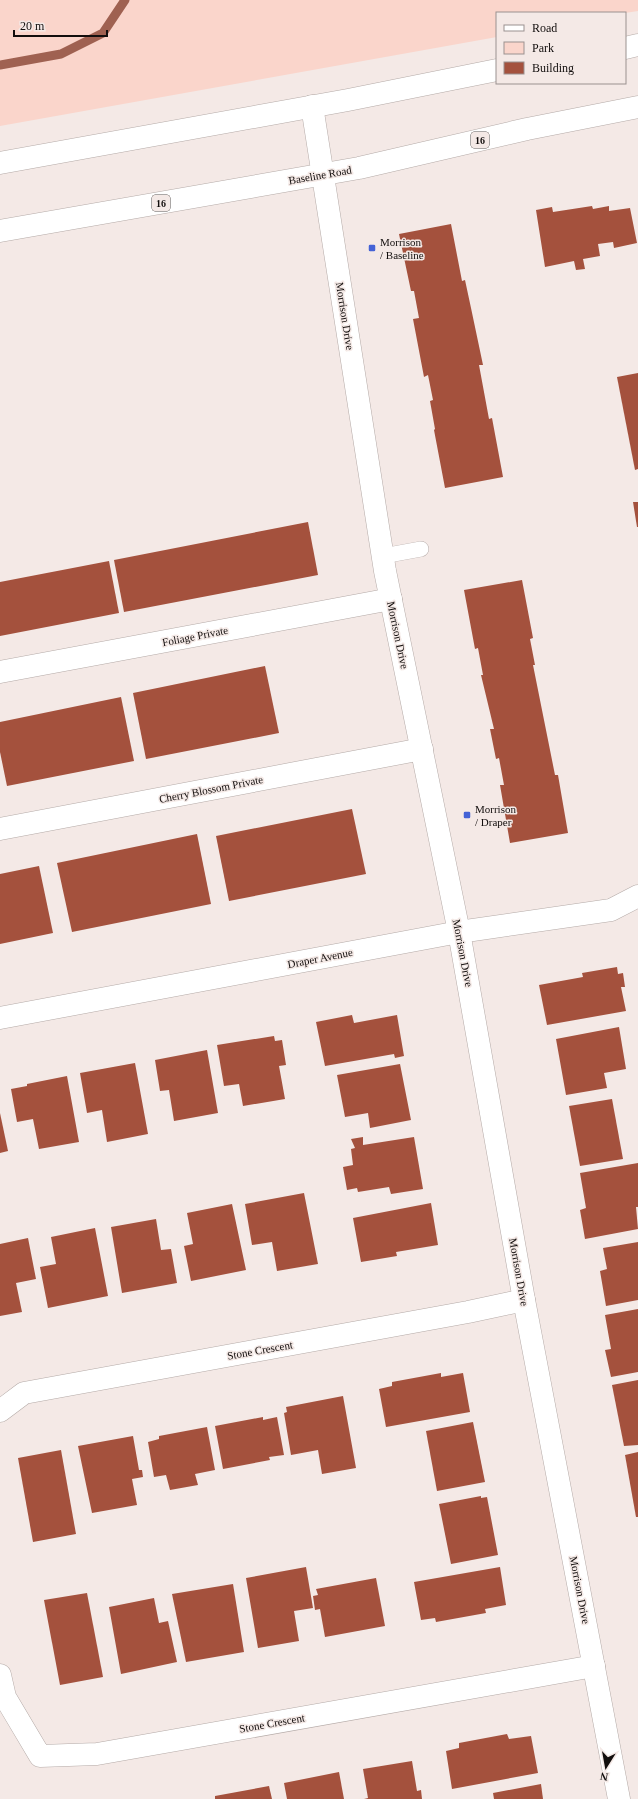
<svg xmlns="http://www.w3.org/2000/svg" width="638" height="1799" font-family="Georgia,serif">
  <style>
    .green { fill: #fad5cb }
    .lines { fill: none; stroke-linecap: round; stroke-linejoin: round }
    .stream { stroke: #9f6151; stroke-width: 9 }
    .building { fill: #a4513d }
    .lane-casing { stroke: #b4aaa7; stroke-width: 16 }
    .street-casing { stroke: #b4aaa7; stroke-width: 23 }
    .secondary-casing { stroke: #b4aaa7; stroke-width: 23 }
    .primary-casing { stroke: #b4aaa7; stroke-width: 23 }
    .lane { stroke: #fff; stroke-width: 15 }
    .street { stroke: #fff; stroke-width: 22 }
    .secondary { stroke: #fff; stroke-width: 22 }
    .primary { stroke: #fff; stroke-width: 22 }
    .poi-dot { fill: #4462d6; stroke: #f4e9e6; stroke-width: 1.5 }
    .labels { text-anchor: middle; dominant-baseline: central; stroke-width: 3; stroke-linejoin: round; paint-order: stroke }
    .shield { fill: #f4e9e6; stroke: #56504e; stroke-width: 1 }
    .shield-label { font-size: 10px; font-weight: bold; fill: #120e0d }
    .street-label { font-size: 11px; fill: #120e0d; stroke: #f4e9e6 }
    .poi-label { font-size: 11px; fill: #120e0d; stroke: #f4e9e6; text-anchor: start }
  </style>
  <rect width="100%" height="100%" fill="#f4e9e6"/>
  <path class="green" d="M 0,0 L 638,0 L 638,11 L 625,13 L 497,13 L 497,37 L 0,126 Z"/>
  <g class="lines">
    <path class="stream" d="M 0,65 L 61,54 L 103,33 L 125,0"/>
  </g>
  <g class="building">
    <path d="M 592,206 L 593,209 L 609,206 L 609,211 L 630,208 L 637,243 L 614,248 L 613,242 L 598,244 L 600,256 L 583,259 L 585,269 L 576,270 L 574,261 L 545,267 L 536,210 L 552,207 L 553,212 Z"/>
    <path d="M 451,224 L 462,281 L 465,280 L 471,308 L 483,365 L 479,365 L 489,419 L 492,418 L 503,477 L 445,488 L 434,430 L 435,429 L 430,401 L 433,400 L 428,375 L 424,377 L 413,319 L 419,318 L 414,291 L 411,291 L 399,234 Z"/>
    <path d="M 638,373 L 638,469 L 635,470 L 617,377 Z"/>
    <path d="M 633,502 L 638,502 L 638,527 L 637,527 Z"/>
    <path d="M 308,522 L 318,575 L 124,612 L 114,560 Z"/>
    <path d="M 109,561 L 119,613 L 0,636 L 0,582 Z"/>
    <path d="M 522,580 L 533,638 L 530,639 L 535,665 L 533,665 L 555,775 L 558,775 L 568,833 L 510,843 L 500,785 L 504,785 L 499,758 L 496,759 L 490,729 L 494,729 L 481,675 L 483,675 L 478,648 L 475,649 L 464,590 Z"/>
    <path d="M 265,666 L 279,733 L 146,759 L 133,693 Z"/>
    <path d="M 121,697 L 134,761 L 7,786 L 0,752 L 0,722 Z"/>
    <path d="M 352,809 L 366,874 L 229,901 L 216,836 Z"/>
    <path d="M 197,834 L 211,904 L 72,932 L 57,863 Z"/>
    <path d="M 39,866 L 53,933 L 0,944 L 0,874 Z"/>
    <path d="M 617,967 L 618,974 L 623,973 L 625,987 L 621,987 L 626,1011 L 547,1025 L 539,985 L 583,977 L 582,973 Z"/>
    <path d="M 352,1015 L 354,1023 L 397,1015 L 404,1056 L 395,1058 L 394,1054 L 325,1066 L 316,1022 Z"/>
    <path d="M 619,1027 L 626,1069 L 604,1073 L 607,1088 L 566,1095 L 556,1039 Z"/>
    <path d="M 274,1036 L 275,1041 L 282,1040 L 286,1065 L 279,1066 L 285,1099 L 243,1106 L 239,1084 L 224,1086 L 217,1045 Z"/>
    <path d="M 207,1050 L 218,1113 L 174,1121 L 169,1090 L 160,1091 L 155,1060 Z"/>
    <path d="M 135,1063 L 148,1134 L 107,1142 L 102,1110 L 87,1113 L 80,1073 Z"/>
    <path d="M 400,1064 L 411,1120 L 370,1128 L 368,1113 L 345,1117 L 337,1075 Z"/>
    <path d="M 67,1076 L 79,1142 L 39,1149 L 33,1119 L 17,1122 L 11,1089 L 27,1086 L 27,1084 Z"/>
    <path d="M 612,1099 L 623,1159 L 580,1166 L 569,1106 Z"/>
    <path d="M 0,1113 L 8,1151 L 0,1153 Z"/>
    <path d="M 363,1137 L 363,1145 L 414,1137 L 423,1189 L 391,1194 L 389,1187 L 358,1192 L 357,1188 L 347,1190 L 343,1167 L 353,1165 L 351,1149 L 355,1148 L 351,1139 Z"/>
    <path d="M 638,1163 L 638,1207 L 636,1207 L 638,1229 L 585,1239 L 580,1210 L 586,1208 L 580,1173 Z"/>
    <path d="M 304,1193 L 318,1264 L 277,1271 L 272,1242 L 252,1245 L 245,1204 Z"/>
    <path d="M 431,1203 L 438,1245 L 396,1252 L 397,1256 L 361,1262 L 353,1218 Z"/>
    <path d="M 232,1204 L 246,1270 L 191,1281 L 184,1246 L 193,1244 L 187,1213 Z"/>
    <path d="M 156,1219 L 161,1250 L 171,1249 L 177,1283 L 122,1293 L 111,1227 Z"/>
    <path d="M 95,1228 L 108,1296 L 48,1308 L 40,1267 L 56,1264 L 51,1237 Z"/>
    <path d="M 28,1238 L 36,1279 L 16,1283 L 22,1312 L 0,1316 L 0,1244 Z"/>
    <path d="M 638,1242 L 638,1300 L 606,1306 L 600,1271 L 607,1269 L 603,1248 Z"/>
    <path d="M 638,1309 L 638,1372 L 611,1377 L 605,1350 L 611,1349 L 605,1315 Z"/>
    <path d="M 441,1373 L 441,1377 L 463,1373 L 470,1412 L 386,1427 L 379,1389 L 392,1386 L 392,1382 Z"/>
    <path d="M 638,1380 L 638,1445 L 624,1446 L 612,1385 Z"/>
    <path d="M 343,1396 L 356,1468 L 322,1474 L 318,1450 L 291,1455 L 284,1413 L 287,1412 L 286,1407 Z"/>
    <path d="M 263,1417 L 263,1420 L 277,1417 L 284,1455 L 269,1457 L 270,1460 L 223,1469 L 215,1426 Z"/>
    <path d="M 473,1422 L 485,1482 L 437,1491 L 426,1431 Z"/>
    <path d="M 207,1427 L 215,1470 L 195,1474 L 198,1485 L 170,1490 L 166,1475 L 154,1477 L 148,1442 L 159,1439 L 159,1436 Z"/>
    <path d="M 133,1436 L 139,1470 L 142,1470 L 143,1477 L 132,1479 L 137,1505 L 92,1513 L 78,1446 Z"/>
    <path d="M 61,1450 L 76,1534 L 33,1542 L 18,1458 Z"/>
    <path d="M 638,1452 L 638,1517 L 636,1517 L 625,1455 Z"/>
    <path d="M 481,1496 L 481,1498 L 487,1497 L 498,1555 L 451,1564 L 439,1504 Z"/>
    <path d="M 306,1567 L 313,1608 L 294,1611 L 299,1641 L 258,1648 L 246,1578 Z"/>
    <path d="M 500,1567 L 506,1605 L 485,1609 L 486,1613 L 436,1622 L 435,1618 L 421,1620 L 414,1582 Z"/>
    <path d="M 376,1578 L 385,1626 L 325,1637 L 320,1609 L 315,1610 L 313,1596 L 318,1595 L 316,1589 Z"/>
    <path d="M 233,1584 L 244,1652 L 186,1662 L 172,1594 Z"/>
    <path d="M 87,1593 L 103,1677 L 60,1685 L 44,1600 Z"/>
    <path d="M 154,1598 L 159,1623 L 168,1621 L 177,1662 L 121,1674 L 109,1607 Z"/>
    <path d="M 507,1734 L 509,1739 L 531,1736 L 538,1773 L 452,1789 L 446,1751 L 459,1748 L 459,1743 Z"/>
    <path d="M 412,1761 L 417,1791 L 421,1790 L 422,1799 L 364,1799 L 368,1798 L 363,1769 Z"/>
    <path d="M 339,1772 L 344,1799 L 287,1799 L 284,1783 Z"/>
    <path d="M 541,1784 L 543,1799 L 494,1799 L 493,1793 Z"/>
    <path d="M 269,1786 L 272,1799 L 215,1799 L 215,1796 Z"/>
  </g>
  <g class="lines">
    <g class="lane-casing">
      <path id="lane" d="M 383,556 L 421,549"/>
    </g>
    <g class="street-casing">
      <g id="street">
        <path d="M 0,672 L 391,599"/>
        <path d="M 0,829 L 422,749"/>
        <path d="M 0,1018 L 459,932 L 611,910 L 638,896"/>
        <path d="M 0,1411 L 24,1393 L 468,1312 L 524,1300"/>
        <path d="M 0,1675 L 5,1697 L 40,1756 L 97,1754 L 594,1666"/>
      </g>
    </g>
    <g class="secondary-casing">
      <path id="secondary" d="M 312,106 L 385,571 L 459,932 L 524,1300 L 619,1799"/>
    </g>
    <g class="primary-casing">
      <g id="primary">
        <path d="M 625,48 L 638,45"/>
        <path d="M 0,163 L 348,100 L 497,70"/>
        <path d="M 0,231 L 359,168 L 527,129 L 638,107"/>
      </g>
    </g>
    <use href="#lane" class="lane"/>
    <use href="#street" class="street"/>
    <use href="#secondary" class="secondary"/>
    <use href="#primary" class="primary"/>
  </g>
  <g class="poi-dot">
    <rect x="368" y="244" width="8" height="8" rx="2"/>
    <rect x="463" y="811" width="8" height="8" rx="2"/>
  </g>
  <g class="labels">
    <g class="shield">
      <rect x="471" y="132" width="18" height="16" rx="3"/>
      <rect x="152" y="195" width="18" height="16" rx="3"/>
    </g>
    <g class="shield-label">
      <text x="480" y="140">16</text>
      <text x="161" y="203">16</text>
    </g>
    <g class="street-label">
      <text transform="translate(320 175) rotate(-10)">Baseline Road</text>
      <text transform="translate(345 316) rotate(81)">Morrison Drive</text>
      <text transform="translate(398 635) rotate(78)">Morrison Drive</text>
      <text transform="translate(195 636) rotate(-11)">Foliage Private</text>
      <text transform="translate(211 789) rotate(-11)">Cherry Blossom Private</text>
      <text transform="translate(463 953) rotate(79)">Morrison Drive</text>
      <text transform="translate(320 958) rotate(-11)">Draper Avenue</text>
      <text transform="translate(519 1272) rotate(80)">Morrison Drive</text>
      <text transform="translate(260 1350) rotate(-10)">Stone Crescent</text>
      <text transform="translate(580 1590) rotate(79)">Morrison Drive</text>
      <text transform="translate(272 1723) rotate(-10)">Stone Crescent</text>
    </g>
    <g class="poi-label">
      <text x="380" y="242">Morrison<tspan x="380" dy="13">/ Baseline</tspan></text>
      <text x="475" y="809">Morrison<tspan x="475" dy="13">/ Draper</tspan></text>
    </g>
  </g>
  <rect x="496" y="12" width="130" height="72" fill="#f4e9e6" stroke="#9a918f"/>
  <rect x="504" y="25" width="20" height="6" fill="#ffffff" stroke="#9a918f"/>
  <text x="532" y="32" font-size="12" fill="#120e0d">Road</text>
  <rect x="504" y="42" width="20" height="12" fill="#fad5cb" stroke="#9a918f"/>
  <text x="532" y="52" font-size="12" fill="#120e0d">Park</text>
  <rect x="504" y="62" width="20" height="12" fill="#a4513d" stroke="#9a918f"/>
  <text x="532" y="72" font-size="12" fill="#120e0d">Building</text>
  <g transform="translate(606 1767) rotate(191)" stroke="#f4e9e6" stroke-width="3" paint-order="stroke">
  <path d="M0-3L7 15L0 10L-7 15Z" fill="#120e0d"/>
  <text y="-6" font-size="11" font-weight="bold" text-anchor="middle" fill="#120e0d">N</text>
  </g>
  <path d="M14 30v6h93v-6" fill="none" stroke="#120e0d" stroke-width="2"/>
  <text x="20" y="30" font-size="12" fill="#120e0d" stroke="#f4e9e6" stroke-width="3" paint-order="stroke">20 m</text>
</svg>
